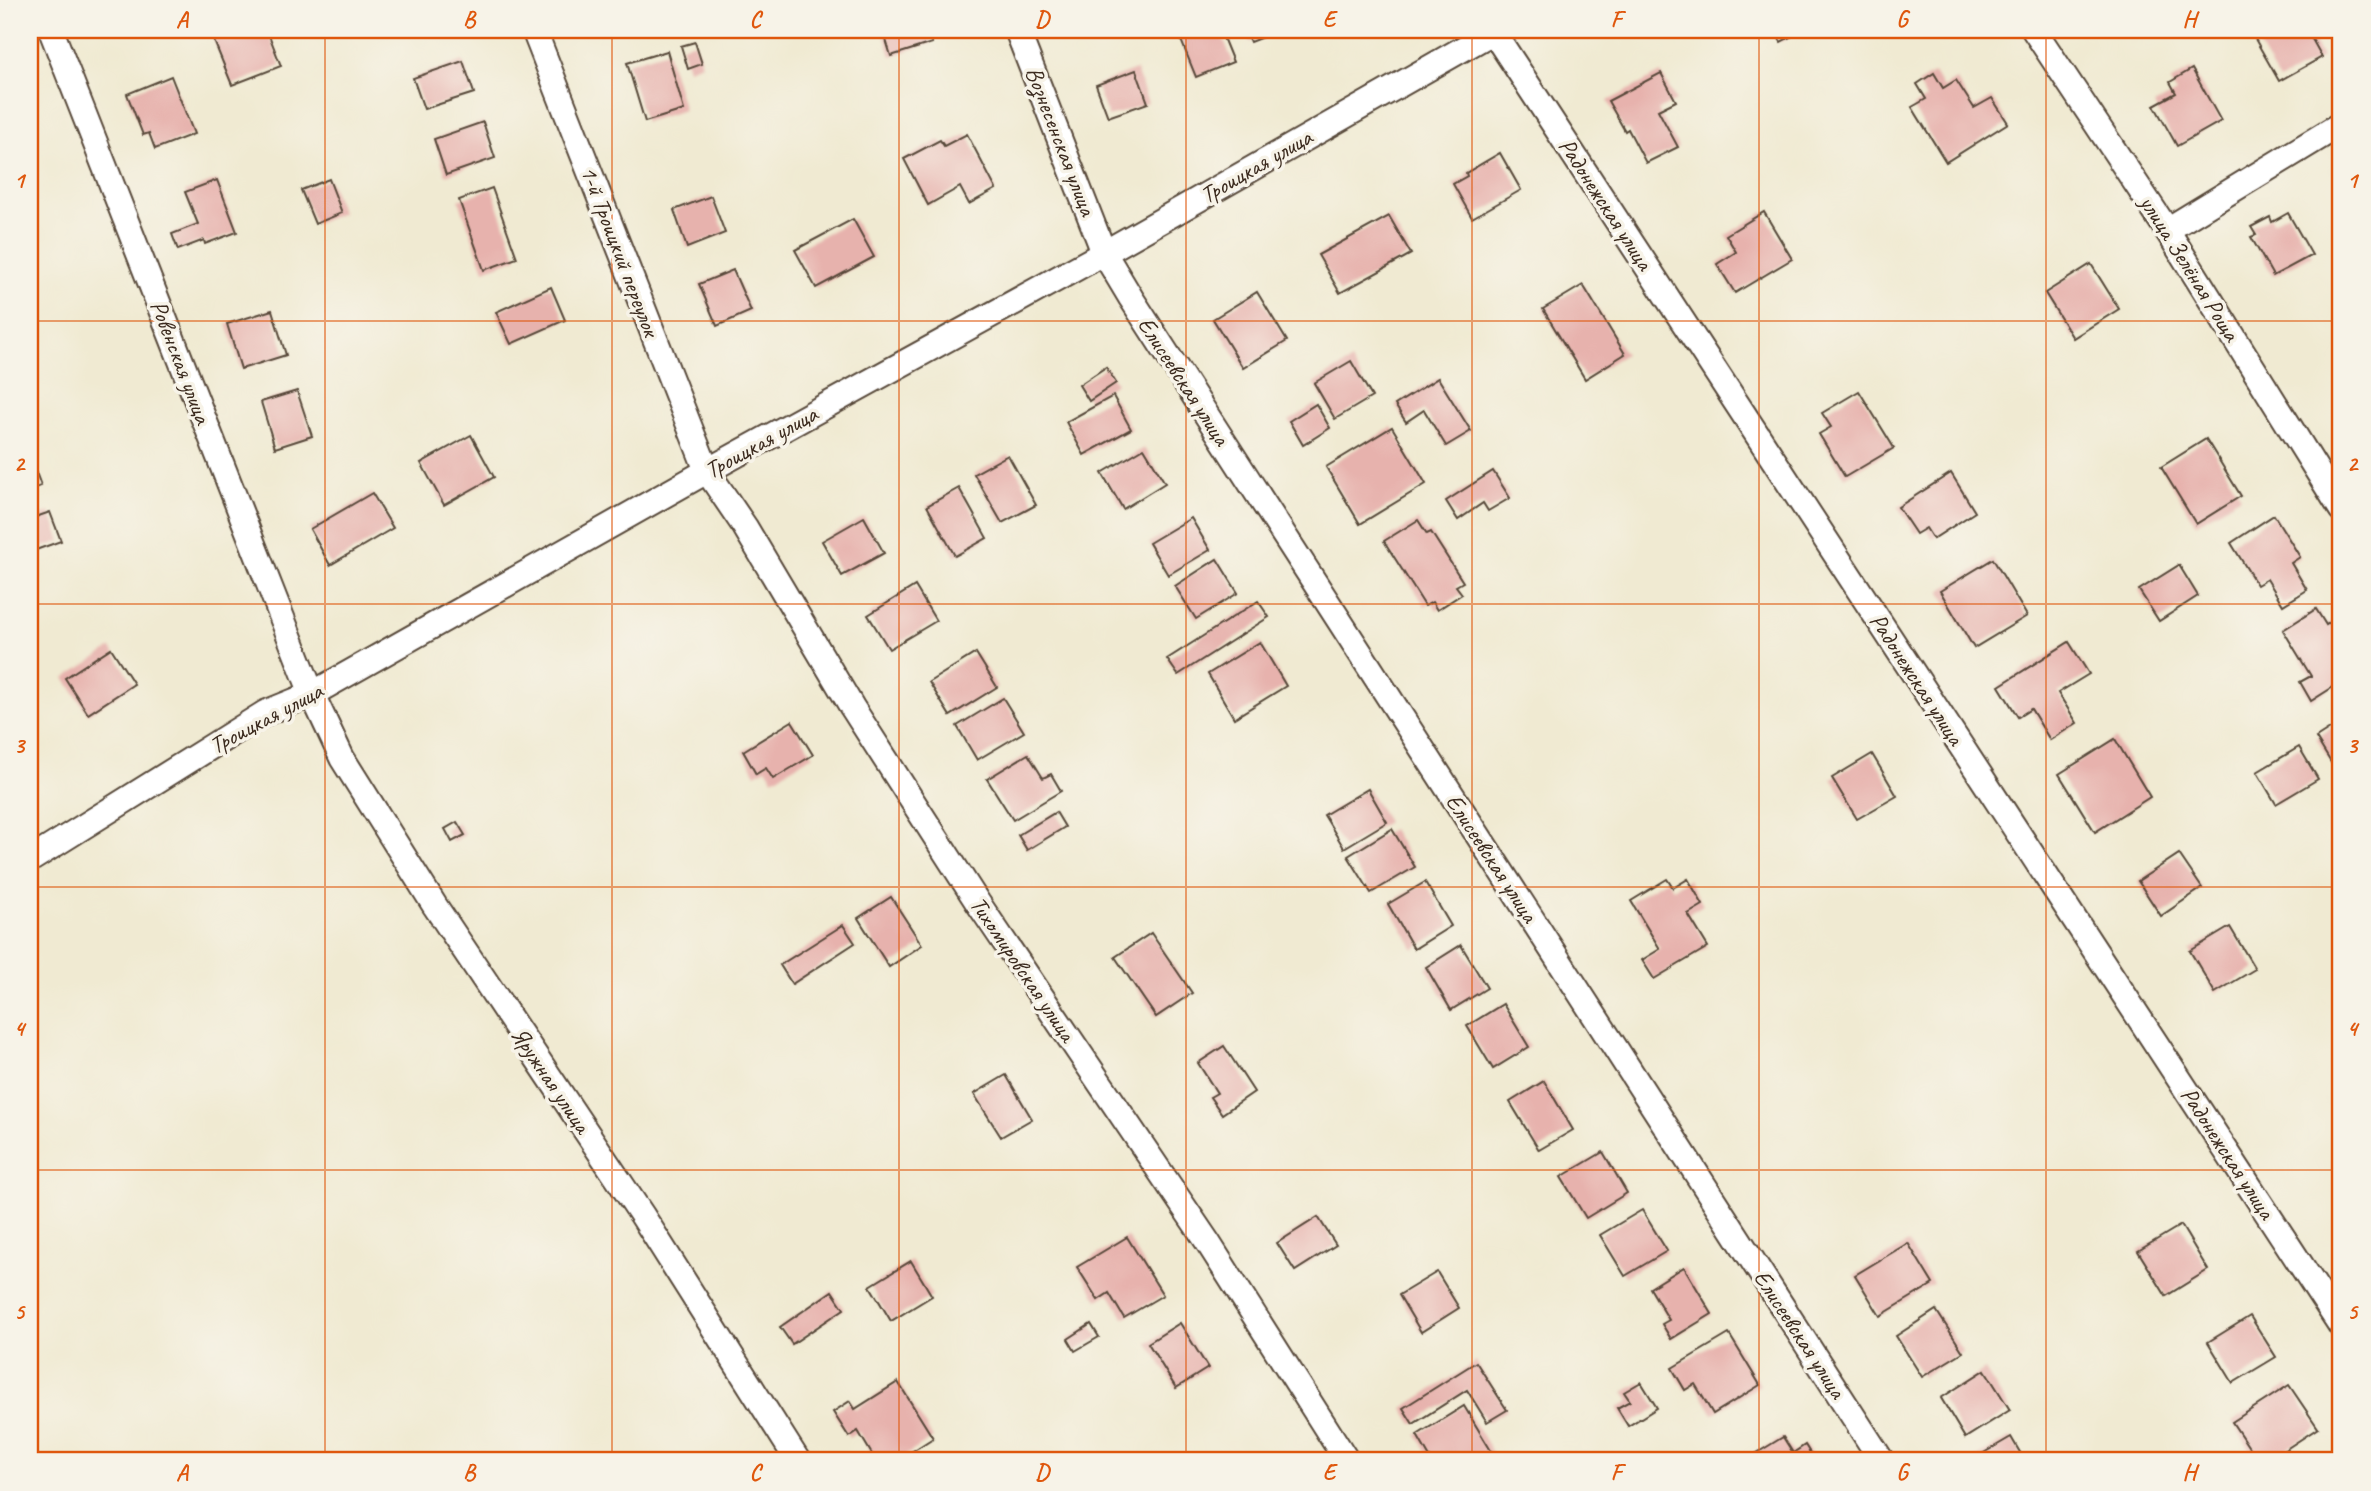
<svg xmlns="http://www.w3.org/2000/svg" width="2371" height="1491" font-family="Caveat,sans-serif">
  <style>
    .building { fill: #e7b2ad }
    .lines { fill: none; stroke-linecap: round; stroke-linejoin: round }
    .street-casing { stroke: #564739; stroke-width: 28 }
    .street { stroke: #fff; stroke-width: 24 }
    .grid { fill: none; stroke: #df570d; stroke-width: 2; stroke-opacity: 0.55 }
    .labels { text-anchor: middle; dominant-baseline: central; stroke-width: 7; stroke-linejoin: round; paint-order: stroke }
    .street-label { font-size: 24px; fill: #3b2a1e; stroke: #f7f3e8 }
    .neatline { fill: none; stroke: #df570d; stroke-width: 2.5 }
    .grid-label { font-size: 23px; text-anchor: middle; font-weight: bold; fill: #df570d }
  </style>
  <rect width="100%" height="100%" fill="#f7f3e8"/>
  <filter id="ink" filterUnits="userSpaceOnUse"><feTurbulence type="fractalNoise" baseFrequency=".0143" numOctaves="2"/><feDisplacementMap in="SourceGraphic" scale="14" xChannelSelector="R" yChannelSelector="G"/><feConvolveMatrix kernelMatrix="1 2 1 2 8 2 1 2 1" color-interpolation-filters="sRGB"/></filter>
  <filter id="wash" filterUnits="userSpaceOnUse"><feTurbulence type="fractalNoise" baseFrequency=".00686" numOctaves="4" result="noise"/><feDisplacementMap in="SourceGraphic" scale="28" xChannelSelector="R" yChannelSelector="G"/><feGaussianBlur stdDeviation="1.57" result="paint"/><feColorMatrix in="noise" values="0 0 0 0 0 0 0 0 0 0 0 0 0 0 0 0 0 1.4 0 .05"/><feComposite in="paint" operator="in"/></filter>
  <g filter="url(#wash)">
    <rect width="100%" height="100%" fill="#f0ead2"/>
    <g id="blocks">
      <g class="building">
        <path d="M 214,30 L 267,30 L 281,66 L 232,85 L 212,36 L 216,34 Z"/>
        <path d="M 883,30 L 928,30 L 932,43 L 891,56 Z"/>
        <path d="M 1177,30 L 1220,30 L 1233,62 L 1196,77 Z"/>
        <path d="M 1245,30 L 1281,30 L 1250,42 Z"/>
        <path d="M 1774,30 L 1803,30 L 1781,42 Z"/>
        <path d="M 2255,30 L 2307,30 L 2322,57 L 2279,81 L 2251,32 Z"/>
        <path d="M 695,42 L 702,64 L 688,69 L 681,46 Z"/>
        <path d="M 667,51 L 684,110 L 645,122 L 627,63 Z"/>
        <path d="M 463,61 L 474,93 L 424,109 L 413,78 Z"/>
        <path d="M 2192,69 L 2221,121 L 2177,146 L 2154,105 L 2176,93 L 2170,82 Z"/>
        <path d="M 1136,70 L 1148,103 L 1108,117 L 1096,85 Z"/>
        <path d="M 1661,73 L 1676,101 L 1658,110 L 1678,147 L 1646,163 L 1628,129 L 1625,131 L 1608,101 Z"/>
        <path d="M 1934,73 L 1943,88 L 1956,80 L 1974,108 L 1992,98 L 2008,123 L 1946,162 L 1912,107 L 1926,99 L 1917,84 Z"/>
        <path d="M 171,76 L 194,134 L 155,149 L 149,133 L 143,135 L 127,94 Z"/>
        <path d="M 483,122 L 495,158 L 446,175 L 434,139 Z"/>
        <path d="M 967,134 L 996,189 L 969,204 L 960,187 L 928,205 L 904,159 L 940,140 L 944,146 Z"/>
        <path d="M 1500,153 L 1521,190 L 1472,218 L 1453,184 L 1467,176 L 1466,173 Z"/>
        <path d="M 329,179 L 342,213 L 315,224 L 301,190 Z"/>
        <path d="M 217,180 L 237,232 L 205,244 L 204,240 L 178,250 L 172,234 L 198,224 L 185,192 Z"/>
        <path d="M 492,188 L 517,258 L 484,270 L 459,200 Z"/>
        <path d="M 711,196 L 725,233 L 687,248 L 674,210 Z"/>
        <path d="M 1764,212 L 1792,259 L 1735,293 L 1717,264 L 1736,252 L 1726,235 Z"/>
        <path d="M 2288,213 L 2312,255 L 2273,276 L 2251,237 L 2256,235 L 2251,227 L 2270,217 L 2272,222 Z"/>
        <path d="M 1389,216 L 1411,254 L 1340,293 L 1318,255 Z"/>
        <path d="M 853,219 L 874,257 L 816,288 L 795,250 Z"/>
        <path d="M 2091,264 L 2119,309 L 2073,338 L 2045,293 Z"/>
        <path d="M 733,270 L 751,311 L 717,326 L 699,284 Z"/>
        <path d="M 1583,285 L 1625,354 L 1585,379 L 1543,309 Z"/>
        <path d="M 551,287 L 565,320 L 511,344 L 496,312 Z"/>
        <path d="M 1257,292 L 1287,341 L 1243,368 L 1213,319 Z"/>
        <path d="M 272,310 L 286,355 L 241,369 L 227,324 Z"/>
        <path d="M 1351,361 L 1372,397 L 1335,419 L 1314,383 Z"/>
        <path d="M 1106,367 L 1116,383 L 1089,401 L 1079,385 Z"/>
        <path d="M 1438,378 L 1471,431 L 1446,446 L 1424,410 L 1406,422 L 1395,405 Z"/>
        <path d="M 297,391 L 312,436 L 275,448 L 261,402 Z"/>
        <path d="M 1859,391 L 1894,448 L 1845,477 L 1819,434 L 1831,427 L 1822,413 Z"/>
        <path d="M 1113,396 L 1131,429 L 1084,455 L 1066,422 Z"/>
        <path d="M 1316,404 L 1330,428 L 1303,445 L 1289,421 Z"/>
        <path d="M 1392,427 L 1426,484 L 1360,524 L 1326,467 Z"/>
        <path d="M 471,435 L 494,477 L 444,505 L 421,463 Z"/>
        <path d="M 2206,439 L 2241,496 L 2196,524 L 2161,467 Z"/>
        <path d="M 1144,448 L 1165,483 L 1123,509 L 1102,473 Z"/>
        <path d="M 1008,455 L 1036,505 L 1002,523 L 974,474 Z"/>
        <path d="M 30,456 L 41,486 L 30,490 Z"/>
        <path d="M 1493,471 L 1510,498 L 1488,511 L 1483,503 L 1458,520 L 1446,501 Z"/>
        <path d="M 1951,473 L 1975,512 L 1933,539 L 1926,528 L 1916,534 L 1898,507 Z"/>
        <path d="M 959,488 L 987,538 L 955,556 L 927,506 Z"/>
        <path d="M 372,493 L 393,528 L 330,565 L 310,529 Z"/>
        <path d="M 50,512 L 61,541 L 33,551 L 35,560 L 30,562 L 30,519 Z"/>
        <path d="M 2274,515 L 2300,557 L 2291,563 L 2307,590 L 2283,605 L 2267,579 L 2257,585 L 2231,543 Z"/>
        <path d="M 864,517 L 884,553 L 842,576 L 822,541 Z"/>
        <path d="M 1191,518 L 1210,550 L 1168,575 L 1149,543 Z"/>
        <path d="M 1418,520 L 1427,534 L 1431,532 L 1463,582 L 1456,586 L 1462,594 L 1437,610 L 1432,602 L 1425,606 L 1384,541 Z"/>
        <path d="M 1217,559 L 1238,593 L 1196,619 L 1175,586 Z"/>
        <path d="M 1993,559 L 2027,616 L 1974,648 L 1940,591 Z"/>
        <path d="M 2179,565 L 2198,596 L 2159,621 L 2139,590 Z"/>
        <path d="M 915,586 L 936,621 L 889,649 L 868,615 Z"/>
        <path d="M 1258,601 L 1269,617 L 1178,675 L 1167,659 Z"/>
        <path d="M 2316,609 L 2326,625 L 2335,619 L 2341,629 L 2341,682 L 2311,701 L 2300,682 L 2311,676 L 2283,630 Z"/>
        <path d="M 1260,642 L 1286,686 L 1234,718 L 1208,674 Z"/>
        <path d="M 2069,642 L 2089,674 L 2058,693 L 2077,723 L 2050,740 L 2031,709 L 2018,717 L 1999,686 Z"/>
        <path d="M 111,648 L 134,684 L 88,714 L 65,678 Z"/>
        <path d="M 976,653 L 997,687 L 950,716 L 929,682 Z"/>
        <path d="M 1003,698 L 1024,732 L 977,760 L 957,726 Z"/>
        <path d="M 792,721 L 813,755 L 773,779 L 766,768 L 756,774 L 743,751 Z"/>
        <path d="M 2341,722 L 2341,779 L 2316,738 Z"/>
        <path d="M 2115,739 L 2150,797 L 2095,832 L 2059,774 Z"/>
        <path d="M 2299,747 L 2318,779 L 2276,804 L 2257,772 Z"/>
        <path d="M 1028,754 L 1043,778 L 1051,774 L 1061,791 L 1013,820 L 987,779 Z"/>
        <path d="M 1872,754 L 1897,796 L 1857,819 L 1832,778 Z"/>
        <path d="M 1368,789 L 1387,822 L 1344,848 L 1324,815 Z"/>
        <path d="M 1056,812 L 1065,827 L 1027,850 L 1018,835 Z"/>
        <path d="M 457,822 L 465,835 L 452,842 L 445,829 Z"/>
        <path d="M 1392,829 L 1415,867 L 1371,893 L 1348,856 Z"/>
        <path d="M 2179,854 L 2202,888 L 2161,916 L 2138,881 Z"/>
        <path d="M 1667,879 L 1673,888 L 1688,879 L 1703,905 L 1688,914 L 1708,947 L 1654,979 L 1642,960 L 1660,949 L 1631,901 Z"/>
        <path d="M 1425,882 L 1451,926 L 1414,949 L 1388,904 Z"/>
        <path d="M 891,897 L 922,945 L 889,967 L 858,918 Z"/>
        <path d="M 843,925 L 855,943 L 792,984 L 780,965 Z"/>
        <path d="M 2230,927 L 2255,969 L 2215,993 L 2190,951 Z"/>
        <path d="M 1151,933 L 1192,993 L 1156,1017 L 1115,957 Z"/>
        <path d="M 1461,945 L 1487,988 L 1451,1010 L 1426,967 Z"/>
        <path d="M 1503,1004 L 1529,1047 L 1493,1069 L 1467,1026 Z"/>
        <path d="M 1224,1046 L 1254,1092 L 1222,1114 L 1210,1097 L 1217,1093 L 1198,1063 Z"/>
        <path d="M 1006,1075 L 1032,1119 L 1001,1137 L 974,1094 Z"/>
        <path d="M 1544,1081 L 1573,1130 L 1539,1150 L 1510,1102 Z"/>
        <path d="M 1603,1152 L 1627,1193 L 1586,1218 L 1561,1177 Z"/>
        <path d="M 1642,1210 L 1667,1251 L 1625,1276 L 1600,1235 Z"/>
        <path d="M 1318,1217 L 1336,1245 L 1295,1271 L 1277,1243 Z"/>
        <path d="M 2181,1225 L 2208,1270 L 2166,1296 L 2138,1251 Z"/>
        <path d="M 1127,1237 L 1163,1295 L 1124,1318 L 1109,1293 L 1098,1300 L 1077,1267 Z"/>
        <path d="M 1908,1243 L 1933,1284 L 1880,1316 L 1855,1275 Z"/>
        <path d="M 911,1261 L 932,1296 L 891,1321 L 870,1286 Z"/>
        <path d="M 1684,1267 L 1712,1314 L 1671,1339 L 1662,1324 L 1669,1320 L 1650,1288 Z"/>
        <path d="M 1437,1272 L 1459,1308 L 1421,1332 L 1399,1295 Z"/>
        <path d="M 832,1291 L 844,1309 L 792,1344 L 780,1327 Z"/>
        <path d="M 1936,1310 L 1963,1352 L 1922,1377 L 1896,1336 Z"/>
        <path d="M 2250,1316 L 2276,1357 L 2233,1383 L 2208,1342 Z"/>
        <path d="M 1180,1323 L 1208,1368 L 1176,1388 L 1148,1343 Z"/>
        <path d="M 1091,1324 L 1099,1337 L 1075,1351 L 1068,1339 Z"/>
        <path d="M 1729,1334 L 1760,1385 L 1713,1414 L 1695,1384 L 1685,1390 L 1672,1368 Z"/>
        <path d="M 1476,1362 L 1507,1410 L 1487,1422 L 1467,1390 L 1413,1424 L 1403,1408 Z"/>
        <path d="M 1985,1370 L 2010,1410 L 1965,1438 L 1941,1398 Z"/>
        <path d="M 898,1382 L 933,1438 L 897,1461 L 876,1461 L 858,1431 L 849,1437 L 833,1412 L 850,1401 L 855,1409 Z"/>
        <path d="M 1641,1382 L 1657,1408 L 1628,1426 L 1617,1408 L 1630,1401 L 1624,1392 Z"/>
        <path d="M 2289,1385 L 2318,1428 L 2268,1461 L 2258,1461 L 2232,1422 Z"/>
        <path d="M 1464,1406 L 1493,1454 L 1481,1461 L 1432,1461 L 1417,1435 Z"/>
        <path d="M 1783,1437 L 1793,1453 L 1805,1445 L 1815,1461 L 1748,1461 L 1747,1459 Z"/>
        <path d="M 2011,1437 L 2025,1461 L 1970,1461 Z"/>
      </g>
    </g>
  </g>
  <g filter="url(#ink)">
    <use href="#blocks" fill-opacity="0" stroke="#564739" stroke-width="2"/>
    <g class="lines">
      <g class="street-casing">
        <g id="street">
          <path d="M 51,30 L 312,694 L 342,758 L 435,906 L 642,1215 L 798,1461"/>
          <path d="M 534,30 L 707,471 L 745,527 L 852,707 L 978,903 L 1207,1241 L 1347,1461"/>
          <path d="M 1017,30 L 1104,253 L 1131,298 L 1882,1461"/>
          <path d="M 1492,30 L 2341,1326"/>
          <path d="M 2034,30 L 2167,230 L 2341,509"/>
          <path d="M 2167,230 L 2341,124"/>
          <path d="M 30,860 L 265,713 L 312,694 L 707,471 L 1104,253 L 1496,30"/>
        </g>
      </g>
      <use href="#street" class="street"/>
    </g>
  </g>
  <path class="grid" d="M 325,30 L 325,1461M 612,30 L 612,1461M 899,30 L 899,1461M 1186,30 L 1186,1461M 1472,30 L 1472,1461M 1759,30 L 1759,1461M 2046,30 L 2046,1461M 30,321 L 2341,321M 30,604 L 2341,604M 30,887 L 2341,887M 30,1170 L 2341,1170"/>
  <g class="labels">
    <g class="street-label">
      <text transform="translate(1061 141) rotate(69)">Вознесенская улица</text>
      <text transform="translate(1256 166) rotate(-30)">Троицкая улица</text>
      <text transform="translate(1606 204) rotate(57)">Радонежская улица</text>
      <text transform="translate(620 251) rotate(69)">1-й Троицкий переулок</text>
      <text transform="translate(2190 268) rotate(58)">улица Зелёная Роща</text>
      <text transform="translate(181 362) rotate(69)">Ровенская улица</text>
      <text transform="translate(1184 381) rotate(57)">Елисеевская улица</text>
      <text transform="translate(761 442) rotate(-29)">Троицкая улица</text>
      <text transform="translate(1917 679) rotate(57)">Радонежская улица</text>
      <text transform="translate(266 718) rotate(-28)">Троицкая улица</text>
      <text transform="translate(1492 858) rotate(57)">Елисеевская улица</text>
      <text transform="translate(1023 969) rotate(56)">Тихомировская улица</text>
      <text transform="translate(551 1080) rotate(56)">Яружная улица</text>
      <text transform="translate(2228 1153) rotate(57)">Радонежская улица</text>
      <text transform="translate(1800 1334) rotate(57)">Елисеевская улица</text>
    </g>
  </g>
  <rect width="2371" height="1491" fill="none" stroke="#f7f3e8" stroke-width="77"/>
  <rect x="38" y="38" width="2294" height="1414" class="neatline"/>
  <g class="grid-label">
    <text x="182" y="27">A</text>
    <text x="469" y="27">B</text>
    <text x="755" y="27">C</text>
    <text x="1042" y="27">D</text>
    <text x="1329" y="27">E</text>
    <text x="1616" y="27">F</text>
    <text x="1902" y="27">G</text>
    <text x="2189" y="27">H</text>
    <text x="19" y="188">1</text>
    <text x="2352" y="188">1</text>
    <text x="19" y="471">2</text>
    <text x="2352" y="471">2</text>
    <text x="19" y="753">3</text>
    <text x="2352" y="753">3</text>
    <text x="19" y="1036">4</text>
    <text x="2352" y="1036">4</text>
    <text x="19" y="1319">5</text>
    <text x="2352" y="1319">5</text>
    <text x="182" y="1480">A</text>
    <text x="469" y="1480">B</text>
    <text x="755" y="1480">C</text>
    <text x="1042" y="1480">D</text>
    <text x="1329" y="1480">E</text>
    <text x="1616" y="1480">F</text>
    <text x="1902" y="1480">G</text>
    <text x="2189" y="1480">H</text>
  </g>
</svg>
